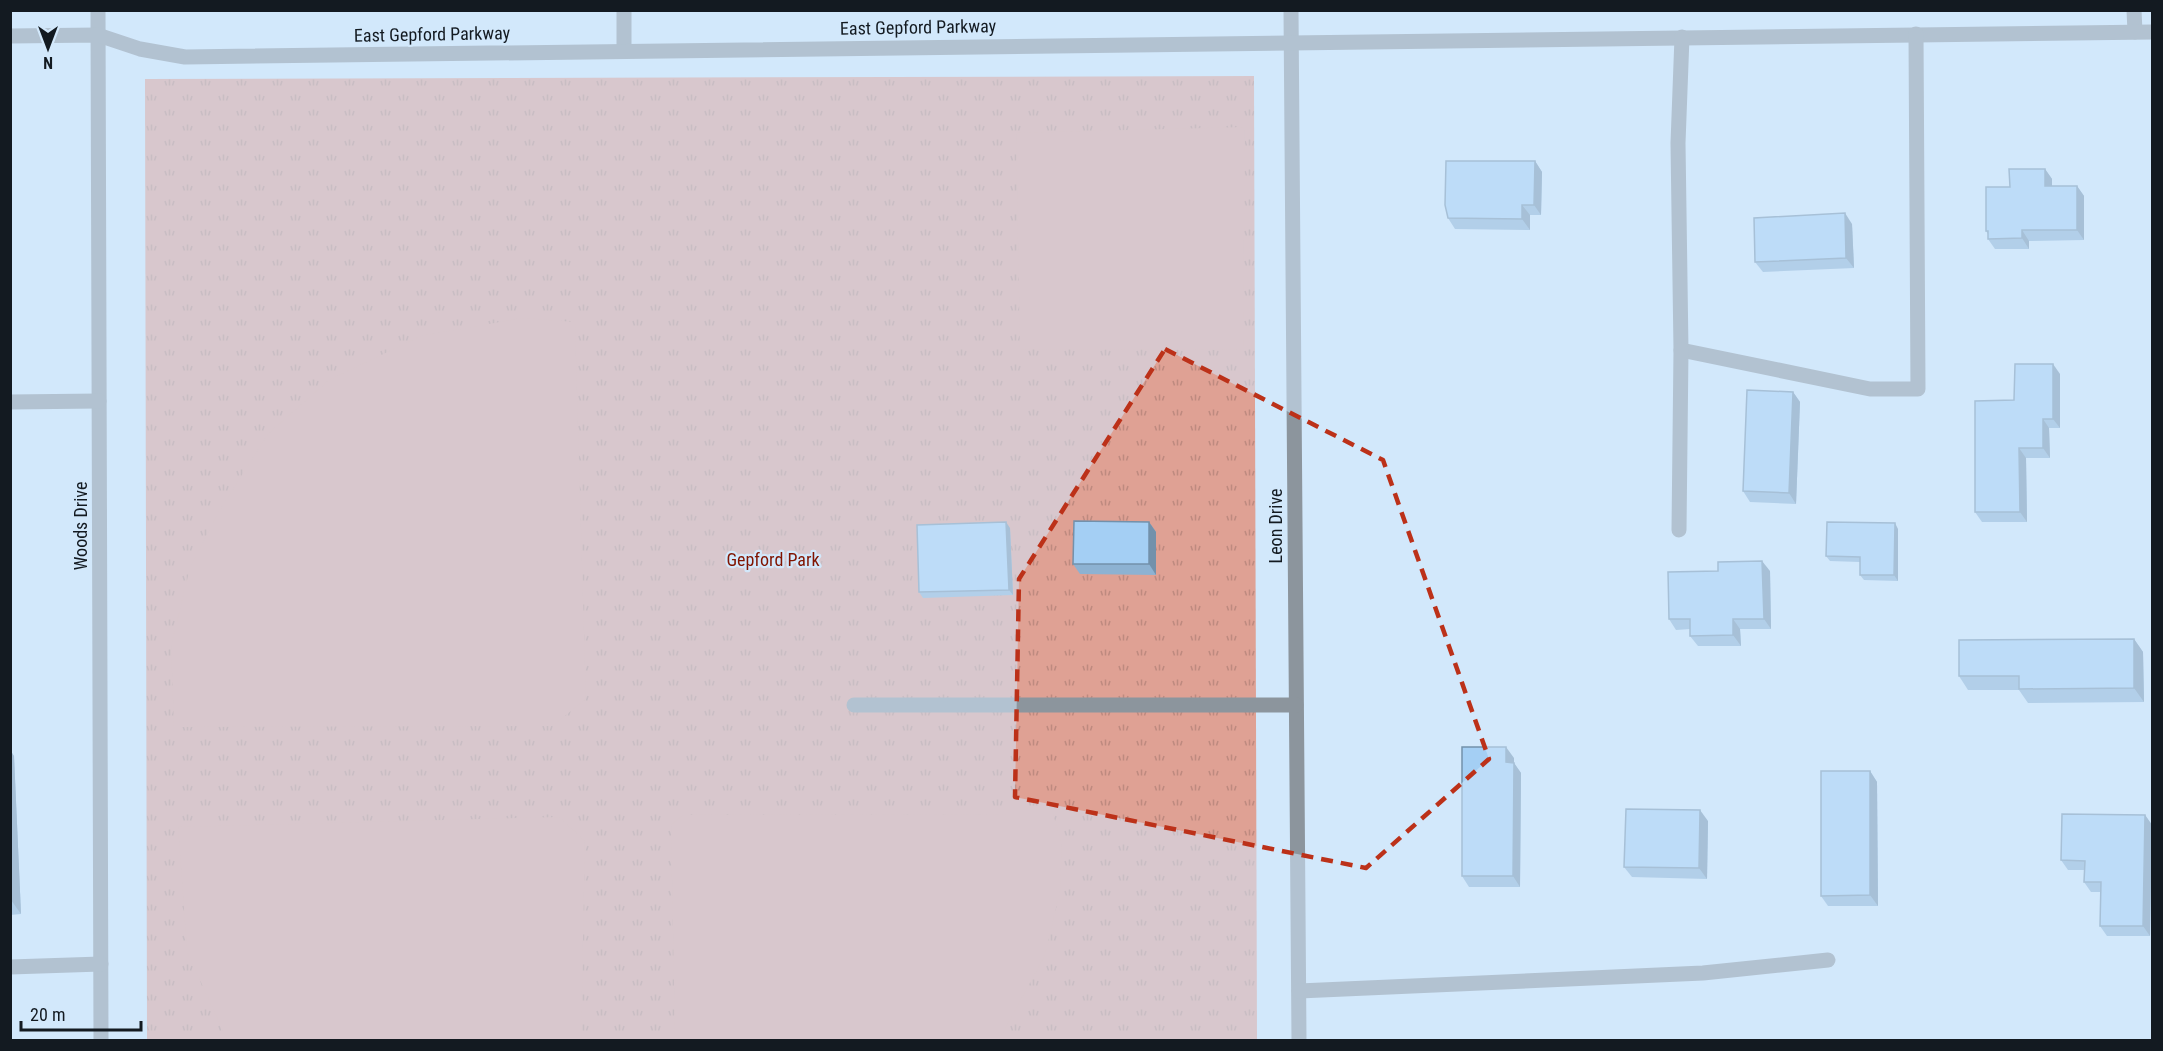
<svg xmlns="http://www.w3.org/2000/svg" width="2163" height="1051" font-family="'Roboto Condensed',sans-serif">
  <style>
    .park { fill: url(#park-tufts) }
    .garden { fill: #dfa194 }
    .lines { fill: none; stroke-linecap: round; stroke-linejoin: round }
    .minor { stroke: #8c959d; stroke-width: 15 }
    .wall { fill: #8db2d2 }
    .shaded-wall { fill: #7391ab }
    .building { fill: #a4cff4; stroke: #7391ab; stroke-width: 1.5 }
    .marked { fill: none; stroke: #bc3119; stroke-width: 4.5; stroke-dasharray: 12 8; stroke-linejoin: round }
    .labels { text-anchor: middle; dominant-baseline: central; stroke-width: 4.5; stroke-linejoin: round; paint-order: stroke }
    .street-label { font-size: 18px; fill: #131a21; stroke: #d2e8fb }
    .park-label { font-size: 18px; fill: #801401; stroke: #d2e8fb }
  </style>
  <defs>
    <pattern id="park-tufts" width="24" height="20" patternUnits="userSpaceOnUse" patternTransform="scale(1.5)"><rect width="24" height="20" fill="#dfa194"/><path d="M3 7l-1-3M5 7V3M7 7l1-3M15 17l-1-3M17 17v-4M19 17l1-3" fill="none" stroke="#be8a7f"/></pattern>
  </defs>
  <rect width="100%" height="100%" fill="#d2e8fb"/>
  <path class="park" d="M 1254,76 L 1257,1040 L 147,1040 L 145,79 Z"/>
  <g class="garden">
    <path d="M 1245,127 L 1243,350 L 1020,349 L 1016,133 Z"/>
    <path d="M 522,318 L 575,322 L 586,699 L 552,726 L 174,727 L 171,646 L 190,568 L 218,513 L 268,434 L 329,380 L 421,336 Z"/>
    <path d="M 1053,814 L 1062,844 L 1060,891 L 1045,955 L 999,1040 L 675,1040 L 671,825 L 683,815 Z"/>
    <path d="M 559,817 L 585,841 L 581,1040 L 227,1040 L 187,951 L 178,827 Z"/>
  </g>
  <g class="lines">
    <g class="minor">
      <path d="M 98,10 L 101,1040"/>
      <path d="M 624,10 L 624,51"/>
      <path d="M 1291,10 L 1299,1040"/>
      <path d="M 2134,10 L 2135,32"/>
      <path d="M 10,36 L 98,35 L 140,49 L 185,57 L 2152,32"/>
      <path d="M 1682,37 L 1678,143 L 1681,350 L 1870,389 L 1918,389 L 1916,34"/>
      <path d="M 10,402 L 99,401"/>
      <path d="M 1679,530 L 1681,350"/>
      <path d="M 854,705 L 1296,705"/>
      <path d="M 10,967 L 101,964"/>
      <path d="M 1299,991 L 1703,973 L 1828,960"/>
    </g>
  </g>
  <g class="wall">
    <path d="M 1535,161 L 1542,172 L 1541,215 L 1530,215 L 1530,230 L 1455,229 L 1448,218 Z"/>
    <path d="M 2045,169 L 2052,179 L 2052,186 L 2077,186 L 2084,196 L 2084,240 L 2029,241 L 2029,249 L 1995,249 L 1988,239 L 1988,234 L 1986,231 L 2010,187 Z"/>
    <path d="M 1852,224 L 1854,268 L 1763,272 L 1755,262 Z"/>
    <path d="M 2060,374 L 2060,428 L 2049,428 L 2050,458 L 2026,458 L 2027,522 L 1982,522 L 1975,512 Z"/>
    <path d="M 1793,392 L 1800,402 L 1796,504 L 1750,502 L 1743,491 Z"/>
    <path d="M 1149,522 L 1156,532 L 1156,575 L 1080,574 L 1073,564 Z"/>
    <path d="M 1010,528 L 1013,595 L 923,598 L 919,592 Z"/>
    <path d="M 1898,529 L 1898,581 L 1864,580 L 1860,575 L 1860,562 L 1830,561 L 1826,556 Z"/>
    <path d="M 1770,571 L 1771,629 L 1740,629 L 1741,646 L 1698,646 L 1690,636 L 1690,629 L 1676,630 L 1669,619 Z"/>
    <path d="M 2134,639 L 2143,652 L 2144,702 L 2028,703 L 2019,690 L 1968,690 L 1959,676 Z"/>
    <path d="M 10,750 L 14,756 L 21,914 L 10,915 Z"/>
    <path d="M 1514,758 L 1514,763 L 1521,773 L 1520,887 L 1469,887 L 1462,876 Z"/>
    <path d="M 1870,771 L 1877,782 L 1878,906 L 1828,906 L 1821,896 Z"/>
    <path d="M 2145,815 L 2152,825 L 2150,936 L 2107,936 L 2100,926 L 2101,892 L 2091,892 L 2084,882 L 2085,870 L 2068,870 L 2061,860 Z"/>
    <path d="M 1708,821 L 1707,879 L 1632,877 L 1624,867 Z"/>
  </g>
  <g class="shaded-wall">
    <path d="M 1535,161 L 1542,172 L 1541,215 L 1534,205 Z"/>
    <path d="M 2045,169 L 2052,179 L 2052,196 L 2045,186 Z"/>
    <path d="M 2077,186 L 2084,196 L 2084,240 L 2077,230 Z"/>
    <path d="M 1522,205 L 1530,215 L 1530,230 L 1522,219 Z"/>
    <path d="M 1845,213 L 1852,224 L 1854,268 L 1846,258 Z"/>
    <path d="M 2022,230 L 2029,241 L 2029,249 L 2022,238 Z"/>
    <path d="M 2053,364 L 2060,374 L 2060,428 L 2053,419 Z"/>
    <path d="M 1793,392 L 1800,402 L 1796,504 L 1789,493 Z"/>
    <path d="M 2043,419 L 2049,428 L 2050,458 L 2043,448 Z"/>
    <path d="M 2019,448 L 2026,458 L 2027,522 L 2020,512 Z"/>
    <path d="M 1006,522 L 1010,528 L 1013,595 L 1009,590 Z"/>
    <path d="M 1149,522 L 1156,532 L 1156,575 L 1149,564 Z"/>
    <path d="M 1895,523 L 1898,529 L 1898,581 L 1894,575 Z"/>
    <path d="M 1762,561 L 1770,571 L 1771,629 L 1764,619 Z"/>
    <path d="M 1733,619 L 1740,629 L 1741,646 L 1733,635 Z"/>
    <path d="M 2134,639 L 2143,652 L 2144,702 L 2134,688 Z"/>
    <path d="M 1506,747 L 1514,758 L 1514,763 L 1521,773 L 1520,887 L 1513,876 L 1506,762 Z"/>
    <path d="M 10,750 L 14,756 L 21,914 L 11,900 Z"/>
    <path d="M 1870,771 L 1877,782 L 1878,906 L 1870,895 Z"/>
    <path d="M 1700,810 L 1708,821 L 1707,879 L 1699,868 Z"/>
    <path d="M 2145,815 L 2152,825 L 2150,936 L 2143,926 Z"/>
  </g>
  <g class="building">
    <path d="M 1446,161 L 1535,161 L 1534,205 L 1522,205 L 1522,219 L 1448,218 L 1445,205 Z"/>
    <path d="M 2009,169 L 2045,169 L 2045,186 L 2077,186 L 2077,230 L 2022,230 L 2022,238 L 1988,239 L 1988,231 L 1986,231 L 1986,187 L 2010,187 Z"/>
    <path d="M 1845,213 L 1846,258 L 1755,262 L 1754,218 Z"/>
    <path d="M 2015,364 L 2053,364 L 2053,419 L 2043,419 L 2043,448 L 2019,448 L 2020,512 L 1975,512 L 1975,401 L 2014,400 Z"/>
    <path d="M 1747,390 L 1793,392 L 1789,493 L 1743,491 Z"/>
    <path d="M 1074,521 L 1149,522 L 1149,564 L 1073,564 Z"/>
    <path d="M 1006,522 L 1009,590 L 919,592 L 917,525 Z"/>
    <path d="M 1827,522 L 1895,523 L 1894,575 L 1860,575 L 1860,557 L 1826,556 Z"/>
    <path d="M 1762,561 L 1764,619 L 1733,619 L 1733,635 L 1690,636 L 1690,619 L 1669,619 L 1668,572 L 1718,571 L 1718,562 Z"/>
    <path d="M 2134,639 L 2134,688 L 2019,689 L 2019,676 L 1959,676 L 1959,640 Z"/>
    <path d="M 1462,747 L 1506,747 L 1506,762 L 1514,763 L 1513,876 L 1462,876 Z"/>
    <path d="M 1821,771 L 1870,771 L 1870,895 L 1821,896 Z"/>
    <path d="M 1626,809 L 1700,810 L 1699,868 L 1624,867 Z"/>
    <path d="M 2062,814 L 2145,815 L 2143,926 L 2100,926 L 2101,882 L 2084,882 L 2085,861 L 2061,860 Z"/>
  </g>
  <path d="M0 0H2163V1051H0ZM 1165,349 L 1383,460 L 1489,759 L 1366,868 L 1015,797 L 1019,579 Z" fill="#d2e8fb" fill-opacity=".55" fill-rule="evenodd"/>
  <path class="marked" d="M 1165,349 L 1383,460 L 1489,759 L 1366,868 L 1015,797 L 1019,579 Z"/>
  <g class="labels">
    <g class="street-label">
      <text transform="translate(918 27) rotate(-1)">East Gepford Parkway</text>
      <text transform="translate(432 34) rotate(-1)">East Gepford Parkway</text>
      <text transform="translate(80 526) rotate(-90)">Woods Drive</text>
      <text transform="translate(1275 526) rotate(-90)">Leon Drive</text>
    </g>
    <g class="park-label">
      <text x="773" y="559">Gepford Park</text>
    </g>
  </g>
  <rect width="2163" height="1051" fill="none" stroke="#131a21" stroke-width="24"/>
  <g transform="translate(48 48) rotate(180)" stroke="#d2e8fb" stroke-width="4.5" paint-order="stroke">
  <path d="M0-4.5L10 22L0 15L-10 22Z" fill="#131a21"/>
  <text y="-9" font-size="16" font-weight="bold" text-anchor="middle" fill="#131a21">N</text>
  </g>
  <path d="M21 1021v9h120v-9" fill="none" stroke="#131a21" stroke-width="3"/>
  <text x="30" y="1021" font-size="18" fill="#131a21" stroke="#d2e8fb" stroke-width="4.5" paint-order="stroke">20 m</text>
</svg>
